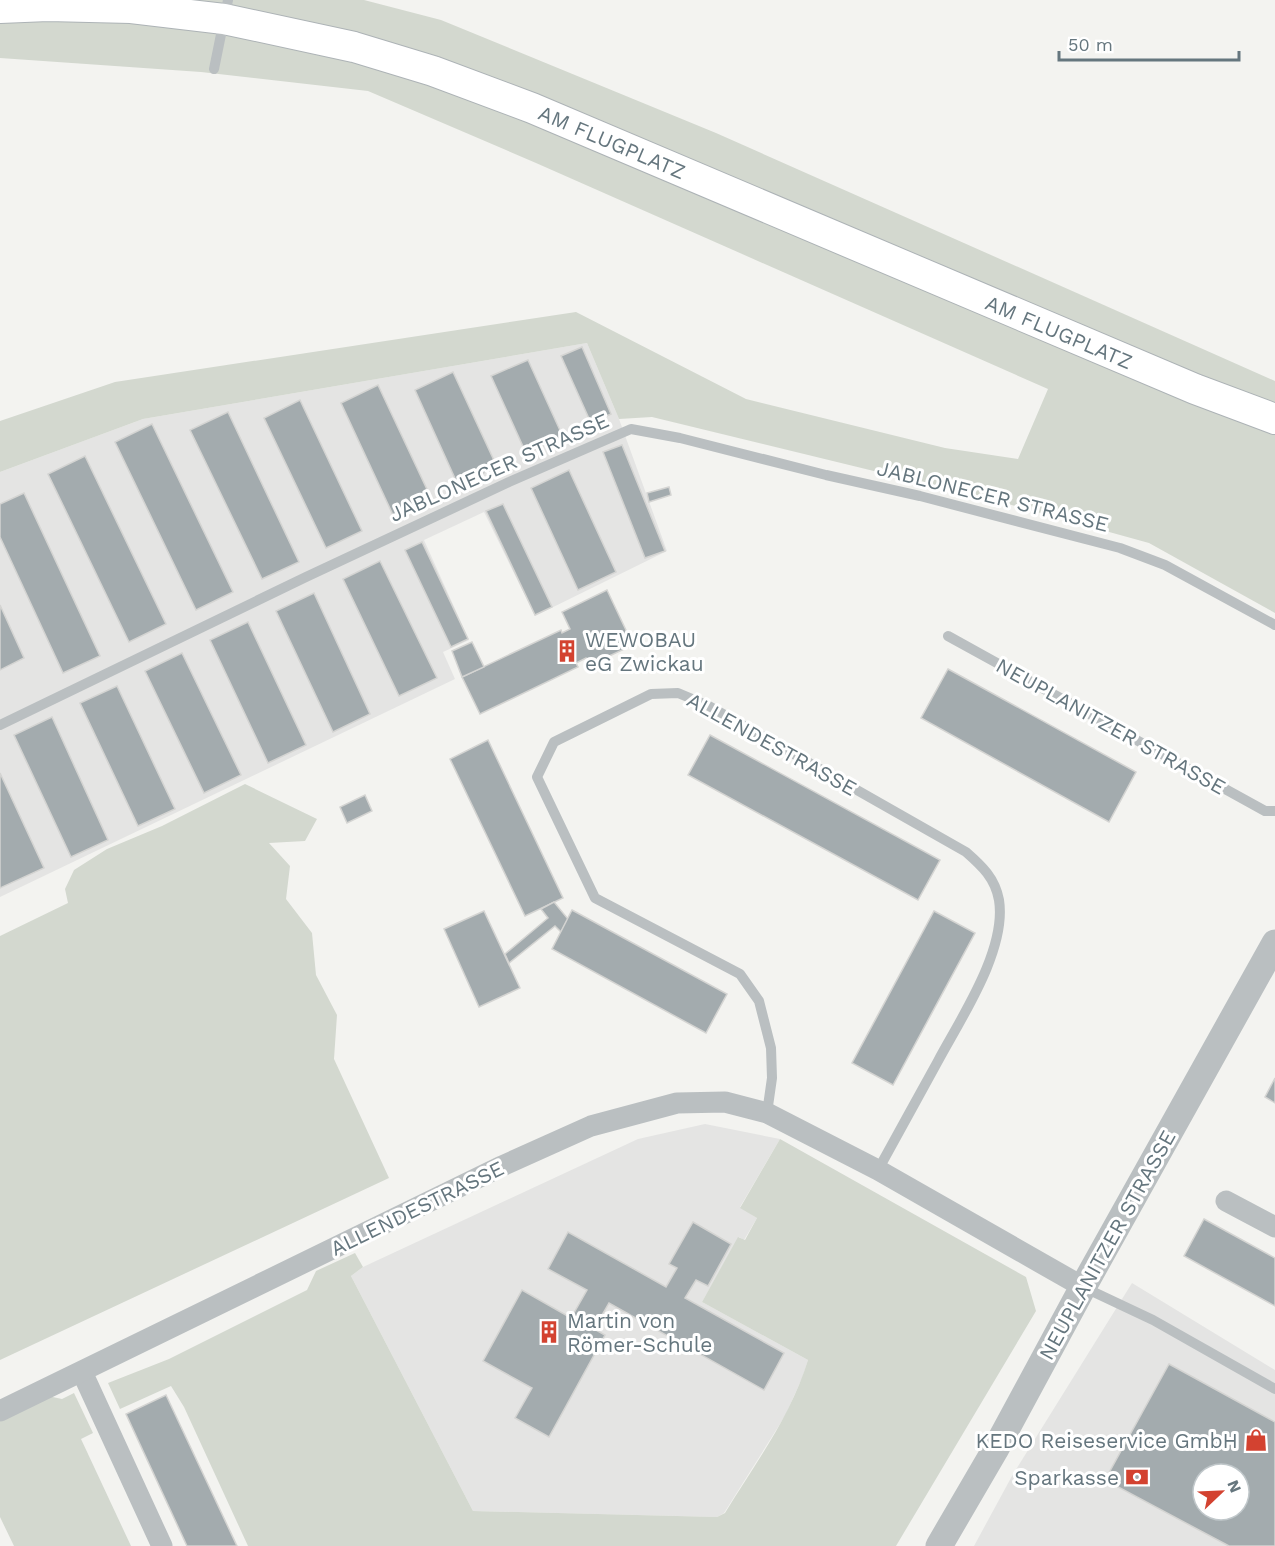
<svg xmlns="http://www.w3.org/2000/svg" width="1275" height="1546" font-family="'Work Sans',sans-serif">
  <style>
    .built { fill: #e4e4e3; fill-rule: evenodd }
    .green { fill: #d3d8cf }
    .building { fill: #a3abae; stroke: #d4d4d2; stroke-width: 1.5; fill-rule: evenodd }
    .lines { fill: none; stroke-linecap: round; stroke-linejoin: round }
    .secondary-casing { stroke: #adb3b6; stroke-width: 32 }
    .service { stroke: #babfc1; stroke-width: 10 }
    .minor { stroke: #babfc1; stroke-width: 21 }
    .tertiary { stroke: #babfc1; stroke-width: 27 }
    .secondary { stroke: #fff; stroke-width: 30 }
    .labels { text-anchor: middle; dominant-baseline: central; stroke-width: 6; stroke-linejoin: round; paint-order: stroke }
    .street-label { font-size: 21px; fill: #65767e; stroke: #fff }
    .poi-label { font-size: 21px; fill: #65767e; stroke: #fff; text-anchor: start }
  </style>
  <rect width="100%" height="100%" fill="#f3f3f0"/>
  <g class="built">
    <path d="M 587,343 L 619,419 L 667,551 L 535,616 L 484,512 L 424,540 L 469,640 L 443,652 L 455,679 L 0,897 L 0,472 L 143,419 Z"/>
    <path d="M 705,1124 L 780,1139 L 740,1207 L 757,1218 L 744,1240 L 739,1237 L 702,1302 L 808,1360 L 803,1376 L 785,1416 L 724,1513 L 717,1517 L 473,1511 L 351,1276 L 363,1267 L 638,1139 Z"/>
    <path d="M 1132,1283 L 1275,1370 L 1275,1546 L 974,1546 L 1012,1476 ZM 1203,1474 L 1239,1474 L 1239,1510 L 1203,1510 Z"/>
  </g>
  <g class="green">
    <path d="M 0,0 L 364,0 L 441,20 L 716,133 L 1275,381 L 1275,613 L 1149,543 L 997,501 L 652,417 L 619,419 L 587,343 L 143,419 L 0,472 L 0,421 L 115,382 L 576,312 L 746,399 L 945,448 L 1018,459 L 1048,389 L 536,163 L 368,91 L 201,72 L 0,58 Z"/>
    <path d="M 245,784 L 317,819 L 305,841 L 269,843 L 290,866 L 286,899 L 312,933 L 316,975 L 337,1015 L 334,1059 L 389,1178 L 0,1360 L 0,936 L 68,903 L 65,889 L 74,870 L 107,849 L 162,826 Z"/>
    <path d="M 780,1139 L 1026,1277 L 1036,1311 L 896,1546 L 248,1546 L 184,1407 L 171,1386 L 120,1409 L 108,1383 L 169,1359 L 307,1290 L 316,1271 L 355,1253 L 363,1267 L 351,1276 L 473,1511 L 717,1517 L 725,1513 C 755,1464 791,1416 808,1360 L 702,1302 L 738,1237 L 745,1240 L 757,1218 L 740,1208 Z"/>
    <path d="M 74,1393 L 93,1433 L 81,1439 L 131,1546 L 14,1546 L 0,1517 L 0,1419 L 48,1396 L 62,1399 Z"/>
  </g>
  <g class="building">
    <path d="M 582,347 L 611,414 L 591,423 L 561,356 Z"/>
    <path d="M 528,360 L 563,437 L 526,453 L 491,376 Z"/>
    <path d="M 453,372 L 497,467 L 458,485 L 415,390 Z"/>
    <path d="M 378,385 L 431,498 L 393,515 L 341,403 Z"/>
    <path d="M 300,400 L 362,531 L 326,548 L 264,418 Z"/>
    <path d="M 228,412 L 299,562 L 262,579 L 190,430 Z"/>
    <path d="M 152,424 L 233,592 L 196,610 L 115,442 Z"/>
    <path d="M 622,445 L 665,551 L 645,558 L 603,452 Z"/>
    <path d="M 85,456 L 166,624 L 129,642 L 48,474 Z"/>
    <path d="M 569,470 L 616,572 L 578,590 L 531,488 Z"/>
    <path d="M 669,487 L 671,495 L 649,502 L 647,493 Z"/>
    <path d="M 24,493 L 100,656 L 63,673 L 0,537 L 0,504 Z"/>
    <path d="M 503,504 L 552,607 L 535,615 L 486,511 Z"/>
    <path d="M 422,542 L 468,639 L 451,647 L 405,550 Z"/>
    <path d="M 380,561 L 437,678 L 399,696 L 343,579 Z"/>
    <path d="M 607,590 L 633,645 L 590,665 L 586,658 L 576,663 L 578,667 L 480,714 L 462,677 L 561,630 L 562,633 L 570,629 L 562,612 Z"/>
    <path d="M 314,593 L 370,714 L 333,732 L 276,611 Z"/>
    <path d="M 0,605 L 24,658 L 0,670 Z"/>
    <path d="M 248,622 L 306,745 L 268,763 L 210,640 Z"/>
    <path d="M 472,642 L 484,667 L 462,677 L 452,651 Z"/>
    <path d="M 182,653 L 241,775 L 204,793 L 145,671 Z"/>
    <path d="M 948,669 L 1136,772 L 1109,822 L 921,718 Z"/>
    <path d="M 117,686 L 175,809 L 138,826 L 80,703 Z"/>
    <path d="M 52,717 L 108,840 L 71,857 L 14,735 Z"/>
    <path d="M 710,735 L 940,860 L 918,900 L 688,775 Z"/>
    <path d="M 488,740 L 563,898 L 525,916 L 450,759 Z"/>
    <path d="M 0,773 L 44,868 L 0,888 Z"/>
    <path d="M 365,795 L 372,811 L 347,823 L 340,807 Z"/>
    <path d="M 554,902 L 568,919 L 561,932 L 555,926 L 509,963 L 505,954 L 548,918 L 541,909 Z"/>
    <path d="M 572,910 L 727,994 L 706,1033 L 552,949 Z"/>
    <path d="M 484,911 L 520,988 L 479,1007 L 444,929 Z"/>
    <path d="M 934,911 L 975,933 L 893,1085 L 852,1063 Z"/>
    <path d="M 1275,1078 L 1275,1103 L 1265,1097 Z"/>
    <path d="M 1204,1219 L 1275,1258 L 1275,1306 L 1184,1256 Z"/>
    <path d="M 693,1222 L 731,1244 L 708,1286 L 696,1280 L 685,1298 L 784,1353 L 764,1390 L 609,1303 L 594,1329 L 605,1335 L 549,1437 L 515,1418 L 532,1388 L 483,1361 L 522,1290 L 571,1318 L 587,1290 L 548,1269 L 568,1232 L 666,1287 L 677,1268 L 669,1264 Z"/>
    <path d="M 1169,1364 L 1275,1422 L 1275,1546 L 1229,1546 L 1105,1480 ZM 1203,1474 L 1239,1474 L 1239,1510 L 1203,1510 Z"/>
    <path d="M 166,1395 L 237,1546 L 187,1546 L 126,1414 Z"/>
  </g>
  <g class="lines">
    <g class="secondary-casing">
      <path id="secondary" d="M 0,8 L 48,6 L 131,8 L 224,19 L 354,47 L 433,71 L 532,108 L 1195,389 L 1275,419"/>
    </g>
    <g class="service">
      <path d="M 214,69 L 228,0"/>
      <path d="M 948,636 L 1265,811 L 1275,811"/>
      <path d="M 0,725 L 306,577 L 509,482 L 631,429 L 680,438 L 826,475 L 920,496 L 1120,548 L 1165,565 L 1275,625"/>
      <path d="M 767,1113 L 772,1078 L 771,1048 L 759,1001 L 740,974 L 595,898 L 537,777 L 554,742 L 651,694 L 678,693 L 709,706 L 966,852 C 982,866 995,878 999,900 C 1007,950 961,1018 938,1061 C 918,1097 898,1134 878,1170"/>
      <path d="M 1083,1287 L 1153,1320 L 1275,1389"/>
    </g>
    <g class="minor">
      <path d="M 1226,1201 L 1275,1227"/>
      <path d="M 82,1372 L 162,1546"/>
      <path d="M 0,1411 L 502,1166 L 591,1126 L 677,1103 L 725,1102 L 767,1113 L 878,1170 L 1083,1287"/>
    </g>
    <path class="tertiary" d="M 939,1546 L 995,1450 L 1083,1287 L 1275,943"/>
    <use href="#secondary" class="secondary"/>
  </g>
  <defs>
    <g id="building-bare" transform="scale(1.8)"><path d="M-4-6H4V6H1V3H-1V6H-4ZM-2.5-4.3h1.7v1.8h-1.7ZM.8-4.3h1.7v1.8H.8ZM-2.5-1h1.7V.8h-1.7ZM.8-1h1.7V.8H.8Z" fill="#d34230" stroke="#fff" stroke-width="2.5" paint-order="stroke"/></g>
    <g id="shop-bare" transform="scale(1.8)"><path d="M-5-2.5h2.3a2.7 3.5 0 0 1 5.4 0H5L5.5 6h-11ZM-1.5-2.5h3a1.5 2.3 0 0 0-3 0Z" fill="#d34230" stroke="#fff" stroke-width="2.5" paint-order="stroke"/></g>
    <g id="bank-bare" transform="scale(1.8)"><path d="M-6-4H6V4H-6ZM0-2.3a2.3 2.3 0 1 0 0 4.6a2.3 2.3 0 1 0 0-4.6Z" fill="#d34230" stroke="#fff" stroke-width="2.5" paint-order="stroke"/></g>
  </defs>
  <g fill-rule="evenodd">
    <use href="#building-bare" x="567" y="651"/>
    <use href="#building-bare" x="549" y="1332"/>
    <use href="#shop-bare" x="1256" y="1440"/>
    <use href="#bank-bare" x="1137" y="1477"/>
  </g>
  <g class="labels">
    <g class="street-label">
      <text transform="translate(612 142) rotate(23)">AM FLUGPLATZ</text>
      <text transform="translate(1059 332) rotate(23)">AM FLUGPLATZ</text>
      <text transform="translate(499 467) rotate(-24)">JABLONECER STRASSE</text>
      <text transform="translate(993 496) rotate(14)">JABLONECER STRASSE</text>
      <text transform="translate(1111 726) rotate(29)">NEUPLANITZER STRASSE</text>
      <text transform="translate(772 744) rotate(29)">ALLENDESTRASSE</text>
      <text transform="translate(417 1208) rotate(-26)">ALLENDESTRASSE</text>
      <text transform="translate(1107 1245) rotate(-61)">NEUPLANITZER STRASSE</text>
    </g>
    <g class="poi-label">
      <text x="585" y="639">WEWOBAU<tspan x="585" dy="24">eG Zwickau</tspan></text>
      <text x="567" y="1320">Martin von<tspan x="567" dy="24">Römer-Schule</tspan></text>
      <text x="1238" y="1440" text-anchor="end">KEDO Reiseservice GmbH</text>
      <text x="1119" y="1477" text-anchor="end">Sparkasse</text>
    </g>
  </g>
  <g transform="translate(1221 1492) rotate(67)"><circle r="28" fill="#ffffff" stroke="#c1c8cb" stroke-width="1.5"/>
  <path d="M0-4.5L10 22L0 15L-10 22Z" fill="#d34230"/>
  <text y="-9" font-size="16" font-weight="bold" text-anchor="middle" fill="#65767e">N</text>
  </g>
  <path d="M1059 51v9h180v-9" fill="none" stroke="#65767e" stroke-width="3"/>
  <text x="1068" y="51" font-size="18" fill="#65767e" stroke="#ffffff" stroke-width="4.5" paint-order="stroke">50 m</text>
</svg>
